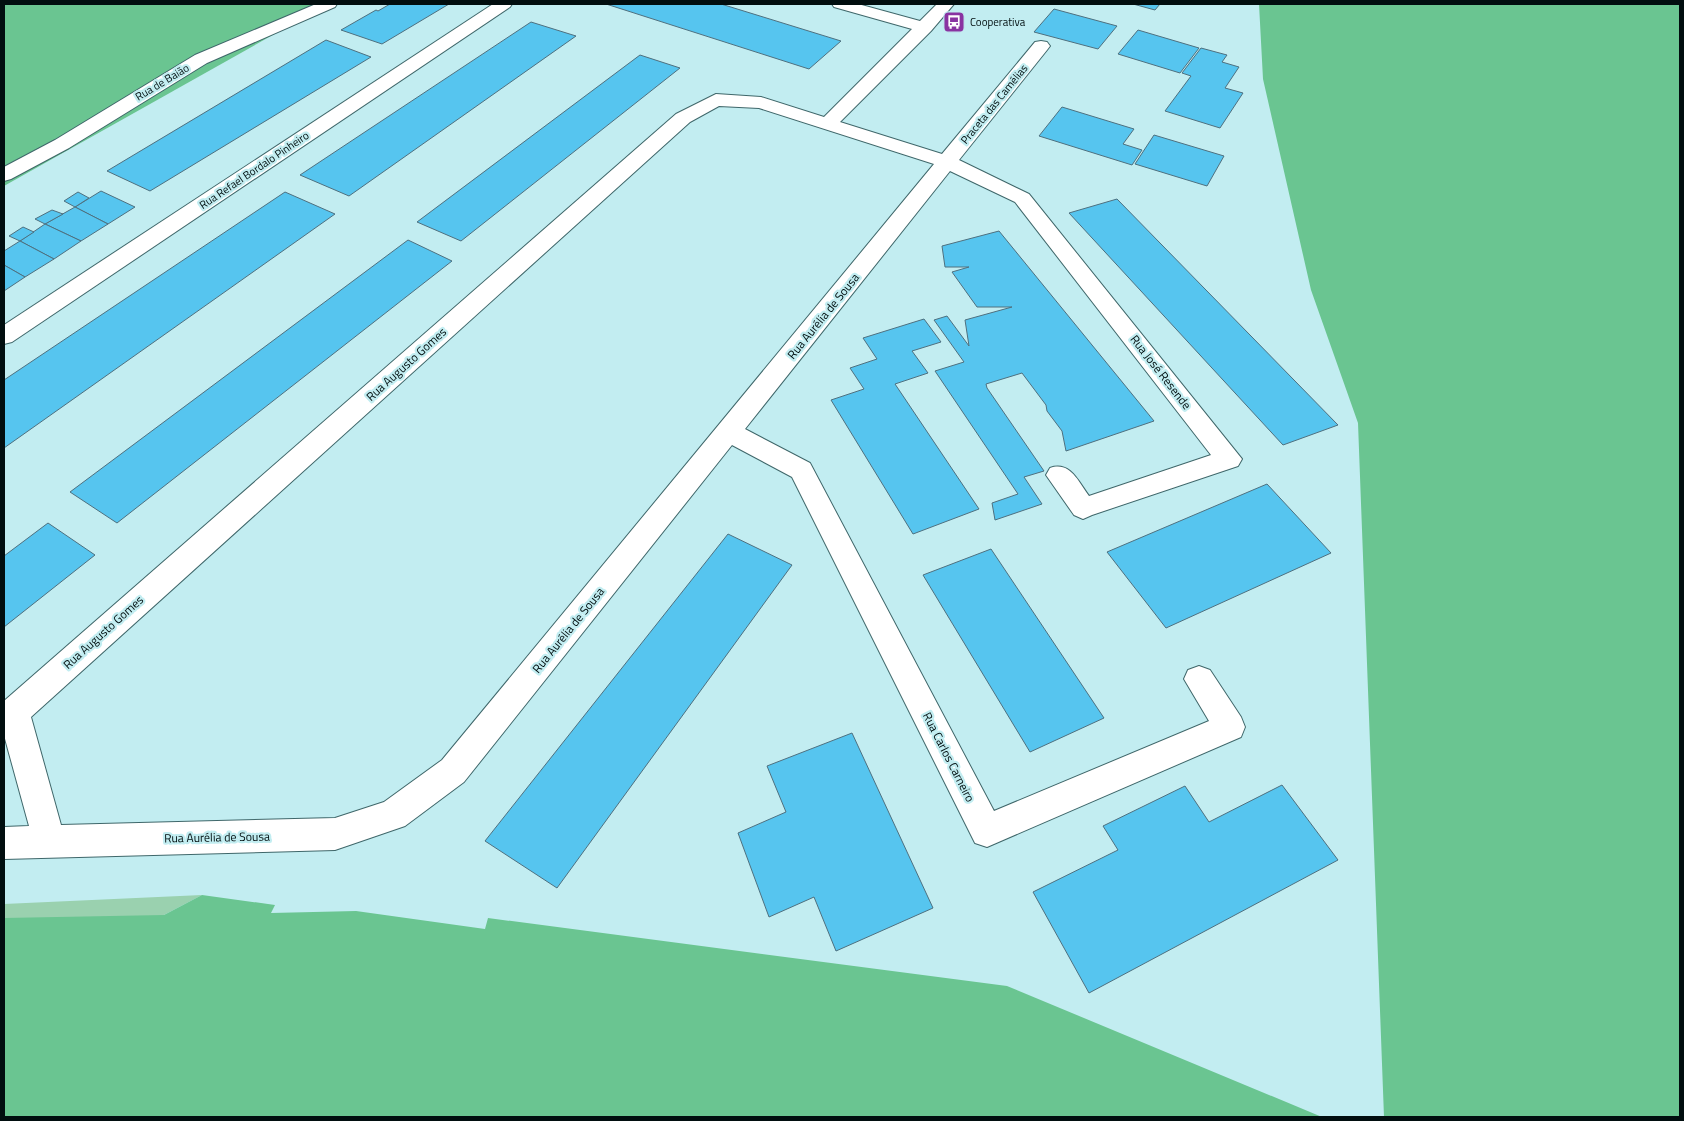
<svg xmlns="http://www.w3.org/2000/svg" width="1684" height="1121" font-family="'Titillium Web',sans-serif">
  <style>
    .green { fill: #9ad1af }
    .forest { fill: #6ac591 }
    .building { fill: #56c5ef; stroke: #4e707f }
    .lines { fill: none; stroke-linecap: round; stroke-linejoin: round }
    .minor-casing { stroke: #3f676a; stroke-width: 2 }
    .minor { fill: #fff; fill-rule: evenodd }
    .labels { text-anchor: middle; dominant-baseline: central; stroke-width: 4.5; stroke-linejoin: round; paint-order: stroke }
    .far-poi-label { font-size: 11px; fill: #010e0f; stroke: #c2edf1; text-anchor: start }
    .far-street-label { font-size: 11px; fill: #010e0f; stroke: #c2edf1 }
    .street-label { font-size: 12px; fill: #010e0f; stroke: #c2edf1 }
  </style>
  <rect width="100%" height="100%" fill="#c2edf1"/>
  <path class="green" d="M 202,895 L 4,999 L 4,904 Z"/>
  <g class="forest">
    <path d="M 4,4 L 328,4 L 4,186 Z"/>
    <path d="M 1259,4 L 1680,4 L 1680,1117 L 1384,1117 L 1358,423 L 1311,290 L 1263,79 Z"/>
    <path d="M 202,895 L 275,905 L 271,913 L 356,911 L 485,929 L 488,918 L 1007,986 L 1322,1117 L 4,1117 L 4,918 L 164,915 Z"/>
  </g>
  <g class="building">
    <path d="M 390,4 L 449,4 L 382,44 L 341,30 L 376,10 L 378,11 Z"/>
    <path d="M 606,4 L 721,4 L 841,41 L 809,69 Z"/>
    <path d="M 1133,4 L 1160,4 L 1155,10 Z"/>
    <path d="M 1054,9 L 1117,26 L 1098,49 L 1034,32 Z"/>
    <path d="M 531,22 L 576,36 L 349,196 L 300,175 Z"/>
    <path d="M 1138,30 L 1199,48 L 1180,73 L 1118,54 Z"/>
    <path d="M 326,40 L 371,57 L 150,191 L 107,171 Z"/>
    <path d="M 1201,48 L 1227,55 L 1222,62 L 1239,67 L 1225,88 L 1243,93 L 1220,128 L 1165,111 L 1191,76 L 1182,73 Z"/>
    <path d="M 640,55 L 680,68 L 461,241 L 417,222 Z"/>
    <path d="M 1062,107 L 1134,129 L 1123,144 L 1142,150 L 1132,165 L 1039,136 Z"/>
    <path d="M 1154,135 L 1224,156 L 1207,186 L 1135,164 Z"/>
    <path d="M 101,191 L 135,207 L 108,224 L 75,207 Z"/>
    <path d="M 78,192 L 89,198 L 75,207 L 64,201 Z"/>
    <path d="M 285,192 L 335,214 L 4,448 L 4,380 Z"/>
    <path d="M 1117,199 L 1338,425 L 1283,445 L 1069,213 Z"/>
    <path d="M 75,207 L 108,224 L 81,241 L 45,224 Z"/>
    <path d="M 52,210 L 63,214 L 45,224 L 35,219 Z"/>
    <path d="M 45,224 L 81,241 L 54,259 L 20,241 Z"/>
    <path d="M 23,227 L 34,232 L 20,241 L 9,236 Z"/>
    <path d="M 999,231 L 1154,421 L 1066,451 L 1062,431 L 1047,411 L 1046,405 L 1022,373 L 986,384 L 987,388 L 1044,471 L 1024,477 L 1042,504 L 995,520 L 992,503 L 1018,494 L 935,371 L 964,362 L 934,320 L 947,316 L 969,346 L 965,320 L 1012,307 L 977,307 L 952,272 L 969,267 L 945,267 L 942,246 Z"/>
    <path d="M 408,240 L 452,261 L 117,523 L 70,492 Z"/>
    <path d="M 20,241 L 54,259 L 25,277 L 4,265 L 4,251 Z"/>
    <path d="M 4,265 L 25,277 L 4,291 Z"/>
    <path d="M 924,319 L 941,342 L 912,351 L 928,373 L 895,384 L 979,509 L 913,534 L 831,400 L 864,389 L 850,368 L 877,359 L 863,338 Z"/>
    <path d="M 1267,484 L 1331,553 L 1166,628 L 1107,552 Z"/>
    <path d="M 48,523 L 95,555 L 4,627 L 4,556 Z"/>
    <path d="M 728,534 L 792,565 L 557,888 L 485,841 Z"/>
    <path d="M 991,549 L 1104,718 L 1030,752 L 923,575 Z"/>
    <path d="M 852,733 L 933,908 L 836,951 L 814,897 L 769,917 L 738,833 L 786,812 L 767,766 Z"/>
    <path d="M 1282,785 L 1338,860 L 1089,993 L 1033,892 L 1118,850 L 1103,826 L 1185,786 L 1209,822 Z"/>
  </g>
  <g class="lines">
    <g class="minor-casing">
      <g id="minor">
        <path d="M 316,4 L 337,4 L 335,7 L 207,63 L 69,148 L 11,179 L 4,181 L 4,167 L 55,140 L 195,55 Z"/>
        <path d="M 493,4 L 512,4 L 510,7 L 12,342 L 4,344 L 4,325 Z"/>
        <path d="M 832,4 L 858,4 L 920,21 L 937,4 L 954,4 L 931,31 L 840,122 L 942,154 L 1035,42 L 1041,41 L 1047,42 L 1050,46 L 1047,50 L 959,160 L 1029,194 L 1242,459 L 1238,466 L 1092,515 L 1083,519 L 1074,515 L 1046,475 L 1050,468 C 1070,461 1078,481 1089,496 L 1211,455 L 1015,202 L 950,171 L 745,429 L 810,463 L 994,811 L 1209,721 L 1184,679 L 1188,670 L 1199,666 L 1210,670 L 1241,717 L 1245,727 L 1241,737 L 987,847 L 975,843 L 792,477 L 732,445 L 464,782 L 405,826 L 335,850 L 4,859 L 4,827 L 29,826 L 4,735 L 4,701 L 676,114 L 716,94 L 761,97 L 824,117 L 912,29 L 834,7 ZM 719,106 L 759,108 L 934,164 L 442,760 L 384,802 L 335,818 L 61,825 L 31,717 L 690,122 Z"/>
      </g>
    </g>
    <use href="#minor" class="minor"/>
  </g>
  <defs>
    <g id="bus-square" transform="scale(1.125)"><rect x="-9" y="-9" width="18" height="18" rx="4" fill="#8933a1" stroke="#c2edf1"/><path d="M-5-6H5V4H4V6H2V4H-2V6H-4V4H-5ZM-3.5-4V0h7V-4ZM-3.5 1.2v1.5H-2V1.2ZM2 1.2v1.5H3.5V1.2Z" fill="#fff"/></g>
  </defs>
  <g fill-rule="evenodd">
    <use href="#bus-square" x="954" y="22"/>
  </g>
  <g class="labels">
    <g class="far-poi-label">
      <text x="970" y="22">Cooperativa</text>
    </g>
    <g class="far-street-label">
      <text transform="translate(162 82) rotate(-31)">Rua de Baião</text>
      <text transform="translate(994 104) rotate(-51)">Praceta das Camélias</text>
      <text transform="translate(254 170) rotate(-34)">Rua Refael Bordalo Pinheiro</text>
    </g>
    <g class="street-label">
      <text transform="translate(823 316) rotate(-51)">Rua Aurélia de Sousa</text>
      <text transform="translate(406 364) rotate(-42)">Rua Augusto Gomes</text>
      <text transform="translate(1161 372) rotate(52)">Rua José Resende</text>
      <text transform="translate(568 630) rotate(-51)">Rua Aurélia de Sousa</text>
      <text transform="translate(103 632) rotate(-42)">Rua Augusto Gomes</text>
      <text transform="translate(949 757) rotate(63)">Rua Carlos Carneiro</text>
      <text transform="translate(217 837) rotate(-1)">Rua Aurélia de Sousa</text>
    </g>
  </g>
  <rect width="1684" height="1121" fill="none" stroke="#010e0f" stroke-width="10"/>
</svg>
